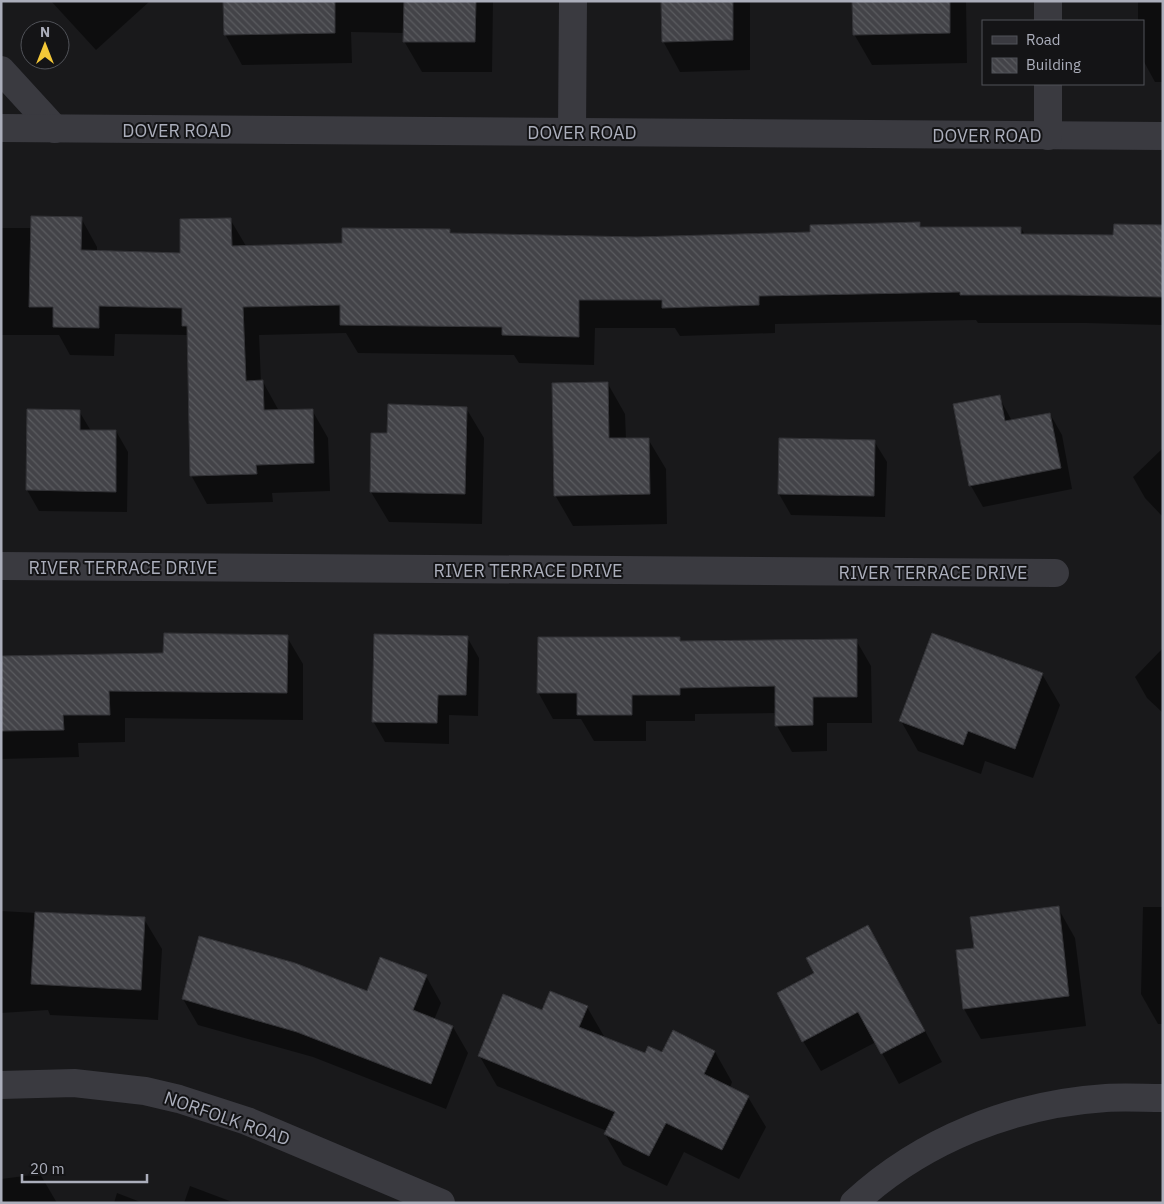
<svg xmlns="http://www.w3.org/2000/svg" width="1164" height="1204" font-family="'IBM Plex Sans',sans-serif">
  <style>
    .shadow { fill: #0007 }
    .building { fill: url(#building-back-hatch); stroke: #333337 }
    .lines { fill: none; stroke-linecap: round; stroke-linejoin: round }
    .street { stroke: #3a3a40; stroke-width: 28 }
    .labels { text-anchor: middle; dominant-baseline: central; stroke-width: 4; stroke-linejoin: round; paint-order: stroke }
    .street-label { font-size: 18px; fill: #abaebb; stroke: #141416 }
  </style>
  <defs>
    <pattern id="building-back-hatch" width="6" height="6" patternUnits="userSpaceOnUse" patternTransform="scale(1.25)"><rect width="6" height="6" fill="#434348"/><path d="M-1 5l2 2M0 0l6 6M5-1l2 2" fill="none" stroke="#5b5c60"/></pattern>
  </defs>
  <rect width="100%" height="100%" fill="#19191b"/>
  <g class="shadow">
    <path d="M 51,1 L 150,1 L 96,50 Z"/>
    <path d="M 224,1 L 493,1 L 492,72 L 422,72 L 404,41 L 405,33 L 351,32 L 352,63 L 242,65 L 225,34 Z"/>
    <path d="M 662,1 L 750,1 L 750,70 L 680,72 L 663,41 Z"/>
    <path d="M 854,1 L 966,1 L 967,63 L 872,65 L 854,34 Z"/>
    <path d="M 1138,1 L 1163,1 L 1163,82 L 1155,82 L 1143,60 L 1143,21 L 1138,21 Z"/>
    <path d="M 81,218 L 97,247 L 97,252 L 182,254 L 230,219 L 246,246 L 343,245 L 449,230 L 452,235 L 637,238 L 811,233 L 919,223 L 922,228 L 1021,228 L 1025,235 L 1115,236 L 1163,226 L 1163,325 L 1086,323 L 978,323 L 976,320 L 775,324 L 775,333 L 680,336 L 675,328 L 595,328 L 594,365 L 519,363 L 514,355 L 358,353 L 346,333 L 259,335 L 261,382 L 263,382 L 279,411 L 312,410 L 328,438 L 330,491 L 272,493 L 273,502 L 207,504 L 191,475 L 188,335 L 115,334 L 114,356 L 70,355 L 59,335 L 1,335 L 1,228 L 32,228 Z"/>
    <path d="M 608,384 L 625,414 L 626,439 L 648,439 L 666,469 L 667,524 L 573,526 L 555,495 Z"/>
    <path d="M 999,397 L 1012,421 L 1050,414 L 1062,435 L 1072,489 L 983,507 L 971,486 Z"/>
    <path d="M 466,408 L 484,438 L 482,524 L 389,522 L 371,492 L 388,434 Z"/>
    <path d="M 79,411 L 91,431 L 116,431 L 128,452 L 127,512 L 39,511 L 27,490 Z"/>
    <path d="M 874,441 L 887,462 L 885,517 L 791,515 L 779,494 Z"/>
    <path d="M 1163,448 L 1163,517 L 1145,498 L 1133,477 Z"/>
    <path d="M 287,637 L 303,664 L 303,720 L 125,718 L 125,742 L 78,743 L 79,757 L 1,759 L 1,657 L 164,654 Z"/>
    <path d="M 467,637 L 479,658 L 478,716 L 449,715 L 449,744 L 385,742 L 373,721 Z"/>
    <path d="M 679,639 L 681,642 L 856,640 L 871,666 L 872,723 L 827,723 L 827,751 L 792,752 L 777,726 L 777,713 L 695,714 L 695,721 L 646,721 L 646,741 L 594,741 L 581,719 L 553,719 L 538,692 Z"/>
    <path d="M 1163,648 L 1163,713 L 1147,698 L 1135,677 Z"/>
    <path d="M 1042,674 L 1060,705 L 1033,778 L 985,761 L 981,774 L 918,751 L 901,721 Z"/>
    <path d="M 1143,907 L 1163,907 L 1163,1024 L 1158,1024 L 1141,994 Z"/>
    <path d="M 1058,908 L 1075,938 L 1086,1026 L 981,1039 L 964,1009 L 975,950 Z"/>
    <path d="M 1,911 L 144,919 L 162,949 L 158,1020 L 50,1015 L 48,1010 L 1,1013 Z"/>
    <path d="M 868,927 L 942,1062 L 899,1084 L 876,1042 L 821,1071 L 803,1041 L 816,974 Z"/>
    <path d="M 426,976 L 441,1003 L 434,1020 L 453,1027 L 468,1053 L 446,1109 L 313,1057 L 198,1025 L 183,999 L 367,993 Z"/>
    <path d="M 587,1007 L 605,1038 L 645,1055 L 715,1052 L 732,1082 L 730,1088 L 748,1097 L 766,1127 L 739,1179 L 684,1152 L 667,1186 L 623,1165 L 605,1134 L 607,1131 L 497,1086 L 479,1055 L 543,1012 Z"/>
    <path d="M 40,1174 L 57,1203 L 1,1203 L 1,1179 Z"/>
    <path d="M 190,1186 L 235,1203 L 184,1203 Z"/>
    <path d="M 117,1193 L 143,1203 L 114,1203 Z"/>
  </g>
  <g class="building">
    <path d="M 223,1 L 335,1 L 335,33 L 224,35 Z"/>
    <path d="M 404,1 L 476,1 L 475,42 L 403,42 Z"/>
    <path d="M 661,1 L 733,1 L 733,40 L 662,42 Z"/>
    <path d="M 852,1 L 950,1 L 950,33 L 853,35 Z"/>
    <path d="M 31,216 L 82,217 L 81,250 L 180,253 L 180,219 L 231,218 L 232,246 L 342,243 L 342,228 L 450,229 L 450,233 L 637,237 L 810,232 L 810,225 L 920,222 L 920,227 L 1021,227 L 1021,234 L 1113,235 L 1114,224 L 1163,225 L 1163,297 L 1069,295 L 960,295 L 960,292 L 759,296 L 759,305 L 662,308 L 662,300 L 579,300 L 579,337 L 502,335 L 502,327 L 340,325 L 340,305 L 243,307 L 246,381 L 263,380 L 264,410 L 313,409 L 314,463 L 256,465 L 257,474 L 190,476 L 187,326 L 182,326 L 182,308 L 99,306 L 99,328 L 53,327 L 53,307 L 29,307 Z"/>
    <path d="M 608,382 L 609,438 L 649,438 L 650,494 L 554,496 L 552,383 Z"/>
    <path d="M 1000,395 L 1005,421 L 1050,413 L 1061,468 L 969,486 L 953,404 Z"/>
    <path d="M 388,404 L 467,407 L 465,494 L 370,492 L 371,433 L 387,433 Z"/>
    <path d="M 27,409 L 80,410 L 80,430 L 116,430 L 116,492 L 26,490 Z"/>
    <path d="M 779,438 L 875,440 L 874,496 L 778,494 Z"/>
    <path d="M 164,633 L 288,635 L 287,693 L 109,691 L 110,715 L 63,715 L 64,730 L 1,731 L 1,656 L 163,653 Z"/>
    <path d="M 932,633 L 1043,673 L 1015,749 L 968,731 L 963,745 L 899,721 Z"/>
    <path d="M 374,634 L 468,636 L 466,695 L 438,695 L 437,723 L 372,722 Z"/>
    <path d="M 538,637 L 680,637 L 680,641 L 857,639 L 857,697 L 813,697 L 813,725 L 775,726 L 775,686 L 680,688 L 680,695 L 632,695 L 632,715 L 577,715 L 577,693 L 537,693 Z"/>
    <path d="M 1059,906 L 1069,996 L 963,1009 L 956,950 L 974,948 L 970,917 Z"/>
    <path d="M 35,912 L 145,917 L 141,990 L 31,984 Z"/>
    <path d="M 868,925 L 925,1031 L 881,1054 L 858,1012 L 802,1042 L 777,993 L 814,973 L 806,958 Z"/>
    <path d="M 199,936 L 295,963 L 367,991 L 380,957 L 427,975 L 413,1010 L 453,1026 L 431,1084 L 297,1032 L 182,999 Z"/>
    <path d="M 550,991 L 588,1006 L 579,1027 L 645,1053 L 648,1046 L 662,1052 L 673,1030 L 715,1051 L 704,1074 L 749,1096 L 722,1150 L 666,1123 L 649,1156 L 604,1134 L 615,1112 L 478,1056 L 503,994 L 542,1010 Z"/>
  </g>
  <g class="lines">
    <g class="street">
      <path d="M 1048,21 L 1048,1"/>
      <path d="M 1,70 L 55,129"/>
      <path d="M 1,128 L 1163,136"/>
      <path d="M 572,132 L 573,1"/>
      <path d="M 1048,136 L 1048,84"/>
      <path d="M 1,566 L 1055,573"/>
      <path d="M 1,1085 L 74,1083 L 145,1091 L 179,1099 L 247,1121 L 441,1203"/>
      <path d="M 854,1203 C 922,1140 1013,1104 1106,1098 C 1124,1097 1144,1098 1163,1098"/>
    </g>
  </g>
  <g class="labels">
    <g class="street-label">
      <text x="177" y="130">DOVER ROAD</text>
      <text x="582" y="132">DOVER ROAD</text>
      <text x="987" y="135">DOVER ROAD</text>
      <text x="123" y="567">RIVER TERRACE DRIVE</text>
      <text x="528" y="570">RIVER TERRACE DRIVE</text>
      <text x="933" y="572">RIVER TERRACE DRIVE</text>
      <text transform="translate(227 1118) rotate(19)">NORFOLK ROAD</text>
    </g>
  </g>
  <rect width="1164" height="1204" fill="none" stroke="#abaebb" stroke-width="5"/>
  <rect x="982" y="20" width="162" height="65" fill="#141416" stroke="#505258"/>
  <rect x="992" y="36" width="25" height="8" fill="#3a3a40" stroke="#505258"/>
  <text x="1026" y="45" font-size="15" fill="#abaebb">Road</text>
  <rect x="992" y="58" width="25" height="15" fill="url(#building-back-hatch)" stroke="#505258"/>
  <text x="1026" y="70" font-size="15" fill="#abaebb">Building</text>
  <g transform="translate(45 45)"><circle r="24" fill="#141416" stroke="#505258"/>
  <path d="M0-4L9 19L0 12L-9 19Z" fill="#f4c838"/>
  <text y="-8" font-size="14" font-weight="bold" text-anchor="middle" fill="#abaebb">N</text>
  </g>
  <path d="M22 1174v8h125v-8" fill="none" stroke="#abaebb" stroke-width="2.5"/>
  <text x="30" y="1174" font-size="15" fill="#abaebb" stroke="#141416" stroke-width="4" paint-order="stroke">20 m</text>
</svg>
